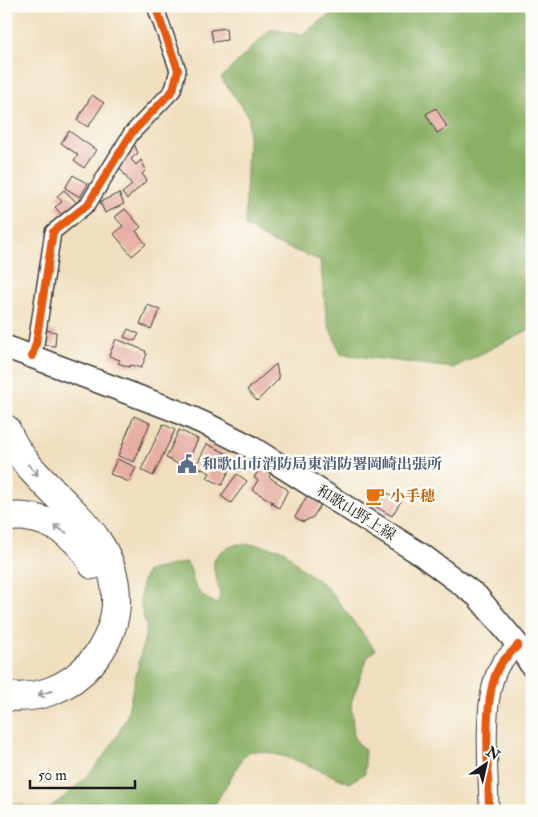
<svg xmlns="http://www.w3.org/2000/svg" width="538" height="817" font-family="'IM FELL Double Pica','Noto Serif JP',serif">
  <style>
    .forest { fill: #8ab065; stroke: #536640 }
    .building { fill: #e6afa4 }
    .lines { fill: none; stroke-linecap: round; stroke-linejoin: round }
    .minor-casing { stroke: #3c3934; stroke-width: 18 }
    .tertiary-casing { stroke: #3c3934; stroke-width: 21 }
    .secondary-casing { stroke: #3c3934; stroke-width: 25 }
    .motorway-casing { stroke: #3c3934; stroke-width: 30 }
    .minor { stroke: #fff; stroke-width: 15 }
    .tertiary { stroke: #fff; stroke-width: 19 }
    .secondary { stroke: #fff; stroke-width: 22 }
    .motorway { stroke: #fff; stroke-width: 28 }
    .cycleway-casing { stroke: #fdfcf7; stroke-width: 11 }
    .cycleway { stroke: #e8590c; stroke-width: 8 }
    .oneway { stroke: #999 }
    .labels { text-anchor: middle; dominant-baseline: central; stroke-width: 5; stroke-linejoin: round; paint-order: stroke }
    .service-label { font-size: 15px; font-weight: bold; fill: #4e5e75; stroke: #fdfcf7; text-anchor: start }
    .food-label { font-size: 15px; font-weight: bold; fill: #c56008; stroke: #fdfcf7; text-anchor: start }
    .street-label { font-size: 15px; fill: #1c1c1c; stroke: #fdfcf7 }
  </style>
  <rect width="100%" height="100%" fill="#fdfcf7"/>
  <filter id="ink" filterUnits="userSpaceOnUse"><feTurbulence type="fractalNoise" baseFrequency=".02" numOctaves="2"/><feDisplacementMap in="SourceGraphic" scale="10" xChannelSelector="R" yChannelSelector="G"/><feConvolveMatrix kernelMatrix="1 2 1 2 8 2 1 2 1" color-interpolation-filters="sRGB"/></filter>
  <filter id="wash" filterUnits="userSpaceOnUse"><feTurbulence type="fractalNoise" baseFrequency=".0096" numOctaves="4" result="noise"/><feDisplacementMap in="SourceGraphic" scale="20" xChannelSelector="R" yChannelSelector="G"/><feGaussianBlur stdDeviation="1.12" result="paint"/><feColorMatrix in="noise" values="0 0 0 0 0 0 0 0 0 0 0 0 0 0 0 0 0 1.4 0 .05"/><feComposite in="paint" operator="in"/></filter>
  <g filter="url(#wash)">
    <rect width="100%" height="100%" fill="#f0dfbe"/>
    <g class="forest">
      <path d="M 338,6 L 532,6 L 532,328 L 453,368 L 341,354 L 327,322 L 320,260 L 272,242 L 245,226 L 249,116 L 221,78 L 271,29 L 301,35 L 335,11 Z"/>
      <path d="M 238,544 L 258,545 L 284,550 L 300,567 L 323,584 L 330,591 L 375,650 L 368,656 L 351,703 L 354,738 L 365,751 L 365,773 L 349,783 C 318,770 284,751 250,751 L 243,757 L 211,811 L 6,811 L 6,803 L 47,809 C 82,786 111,754 127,715 L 147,627 C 139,608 138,590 147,571 L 186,562 C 191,568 191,572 193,580 C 196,592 207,600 218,604 C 227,579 192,558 238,544 Z"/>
    </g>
    <g id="blocks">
      <g class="building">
        <path d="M 226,28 L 227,40 L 213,42 L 211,30 Z"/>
        <path d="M 92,95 L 104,103 L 88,127 L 77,120 Z"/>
        <path d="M 436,108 L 447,127 L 437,133 L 426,114 Z"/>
        <path d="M 69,131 L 96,150 L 84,168 L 74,160 L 78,155 L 61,143 Z"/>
        <path d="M 134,144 L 138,153 L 131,159 L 136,165 L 141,160 L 146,170 L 142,174 L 147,180 L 127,199 L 122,193 L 132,185 L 117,164 L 125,151 Z"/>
        <path d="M 73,175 L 88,184 L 80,197 L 65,188 Z"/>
        <path d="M 64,190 L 77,203 L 62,215 L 55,207 L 62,202 L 57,196 Z"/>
        <path d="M 119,193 L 124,204 L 105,213 L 100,202 Z"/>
        <path d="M 125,209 L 141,227 L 136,231 L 146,244 L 132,256 L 114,234 L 123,226 L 115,217 Z"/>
        <path d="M 148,305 L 160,310 L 151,329 L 140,324 Z"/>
        <path d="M 128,329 L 139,334 L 135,341 L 124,337 Z"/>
        <path d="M 46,330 L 56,332 L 55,346 L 44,345 Z"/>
        <path d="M 116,339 L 146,351 L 145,353 L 147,354 L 141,368 L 131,365 L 129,367 L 118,363 L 120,360 L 109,356 Z"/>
        <path d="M 276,364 L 279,379 L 257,401 L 247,390 Z"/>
        <path d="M 134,416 L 150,423 L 134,462 L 118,456 Z"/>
        <path d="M 163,424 L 175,430 L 153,476 L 141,470 Z"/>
        <path d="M 179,430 L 198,439 L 185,467 L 166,458 Z"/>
        <path d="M 207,444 L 230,455 L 228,459 L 233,462 L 222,485 L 207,478 L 210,473 L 196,466 Z"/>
        <path d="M 117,459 L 136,467 L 129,482 L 110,474 Z"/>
        <path d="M 260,467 L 271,473 L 269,477 L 288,490 L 279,508 L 271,503 L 273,502 L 252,490 L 258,480 L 254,478 Z"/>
        <path d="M 237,474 L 247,481 L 231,503 L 221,496 Z"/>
        <path d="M 382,490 L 401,501 L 392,516 L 373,505 Z"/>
        <path d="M 307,496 L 321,504 L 313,517 L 303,522 L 295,517 Z"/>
      </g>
    </g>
  </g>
  <g filter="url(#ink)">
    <use href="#blocks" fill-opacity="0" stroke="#3c3934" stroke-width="1"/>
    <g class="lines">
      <g class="minor-casing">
        <path id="minor" d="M 32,356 L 36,344 L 53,232 L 88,204 L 131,134 L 173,90 L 178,70 L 155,6"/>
      </g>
      <g class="tertiary-casing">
        <path id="tertiary" d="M 489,811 C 489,773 480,692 502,662 C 507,656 513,651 518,645"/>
      </g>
      <g class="secondary-casing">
        <path id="secondary" d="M 9,348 L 174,410 L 210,426 L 251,447 L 422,555 L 477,596 L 518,645 L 532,666"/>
      </g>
      <g class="motorway-casing">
        <g id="motorway">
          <path d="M 6,429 C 32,494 114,520 116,597 C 117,621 107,645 91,663 C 69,688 39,700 6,696"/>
          <path d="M 6,517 C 13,517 20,516 26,517 C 54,520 81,539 93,565"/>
        </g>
      </g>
      <use href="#minor" class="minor"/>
      <use href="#tertiary" class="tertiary"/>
      <use href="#secondary" class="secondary"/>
      <use href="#motorway" class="motorway"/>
      <g class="cycleway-casing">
        <g id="cycleway">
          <path d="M 32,356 L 36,344 L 53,232 L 88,204 L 131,134 L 173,90 L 178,70 L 155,6"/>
          <path d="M 489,811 C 489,773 480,692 502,662 C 507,656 513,651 518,645"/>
        </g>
      </g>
      <use href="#cycleway" class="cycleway"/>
    </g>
    <defs><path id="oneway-shaft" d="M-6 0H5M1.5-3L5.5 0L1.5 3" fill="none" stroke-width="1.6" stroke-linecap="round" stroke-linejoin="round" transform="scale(1.25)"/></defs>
    <g class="oneway">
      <use href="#oneway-shaft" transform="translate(33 470) rotate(48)"/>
      <use href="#oneway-shaft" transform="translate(60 529) rotate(-149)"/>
      <use href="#oneway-shaft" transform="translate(45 693) rotate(163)"/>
    </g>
  </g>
  <defs>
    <g id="civic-bare" transform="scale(1.5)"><path d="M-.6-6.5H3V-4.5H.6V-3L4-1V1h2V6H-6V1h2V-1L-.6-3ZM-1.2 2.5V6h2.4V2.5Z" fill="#5c6f8a" stroke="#fdfcf7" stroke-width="2.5" paint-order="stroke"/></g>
    <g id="cafe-bare" transform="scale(1.5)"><path d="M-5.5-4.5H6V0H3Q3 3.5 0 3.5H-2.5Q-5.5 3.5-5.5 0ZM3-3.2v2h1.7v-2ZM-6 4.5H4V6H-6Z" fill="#e8710a" stroke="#fdfcf7" stroke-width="2.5" paint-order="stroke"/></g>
  </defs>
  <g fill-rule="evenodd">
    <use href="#civic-bare" x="187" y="464"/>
    <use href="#cafe-bare" x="375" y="496"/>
  </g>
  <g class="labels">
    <g class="service-label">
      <text x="202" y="464">和歌山市消防局東消防署岡崎出張所</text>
    </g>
    <g class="food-label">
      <text x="390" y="496">小手穂</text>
    </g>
    <g class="street-label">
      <text transform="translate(356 513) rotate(32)">和歌山野上線</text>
    </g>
  </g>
  <rect width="538" height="817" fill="none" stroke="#fdfcf7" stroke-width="25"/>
  <g transform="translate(486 764) rotate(34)" stroke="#fdfcf7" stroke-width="4" paint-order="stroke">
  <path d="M0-4L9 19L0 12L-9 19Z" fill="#1c1c1c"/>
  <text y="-8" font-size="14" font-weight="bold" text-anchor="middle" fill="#1c1c1c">N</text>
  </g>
  <path d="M30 780v8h105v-8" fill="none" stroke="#1c1c1c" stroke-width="2.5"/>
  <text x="38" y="780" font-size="15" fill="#1c1c1c" stroke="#fdfcf7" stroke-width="4" paint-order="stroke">50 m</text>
</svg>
